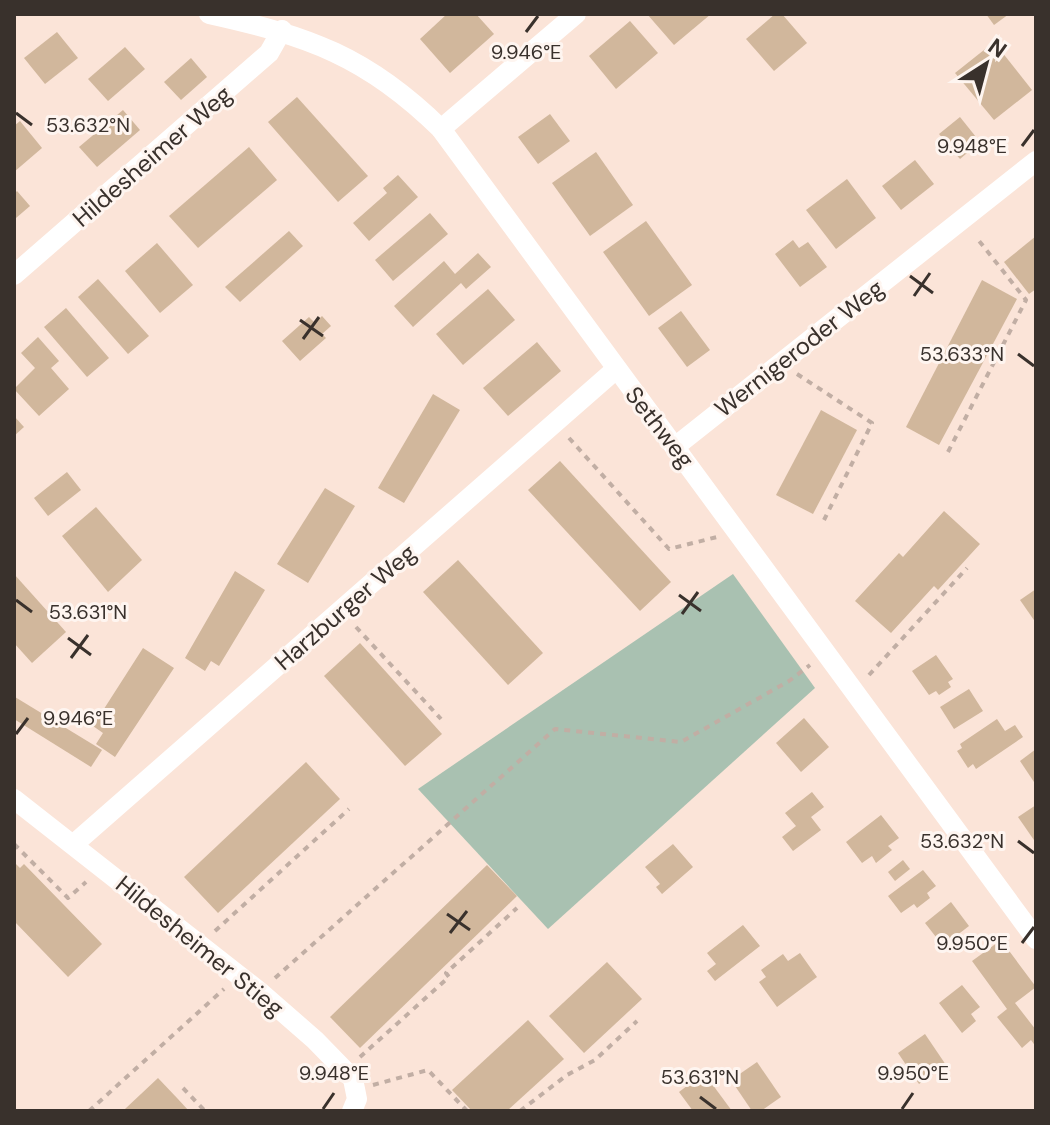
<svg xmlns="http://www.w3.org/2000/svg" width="1050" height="1125" font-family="'DM Sans',sans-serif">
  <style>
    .green { fill: #a9c1b1 }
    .building { fill: #d1b79c }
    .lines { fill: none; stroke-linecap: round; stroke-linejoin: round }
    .path { stroke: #c1aea4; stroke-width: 4; stroke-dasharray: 6 6; stroke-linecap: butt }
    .minor { stroke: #fff; stroke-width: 20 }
    .ticks { fill: none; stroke: #39312c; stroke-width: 3 }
    .labels { text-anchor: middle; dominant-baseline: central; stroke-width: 6; stroke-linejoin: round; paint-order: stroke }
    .street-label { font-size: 24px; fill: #39312c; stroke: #fef5f0 }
    .ticks-label { font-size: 20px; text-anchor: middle; fill: #39312c; stroke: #fef5f0; stroke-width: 6; stroke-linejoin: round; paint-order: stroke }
  </style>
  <rect width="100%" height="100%" fill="#fbe4d8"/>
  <path class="green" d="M 733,574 L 815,688 L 548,929 L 418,789 Z"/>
  <g class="building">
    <path d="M 447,14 L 476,14 L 494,34 L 450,73 L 420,39 Z"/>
    <path d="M 647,14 L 711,14 L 674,45 Z"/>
    <path d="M 775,14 L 782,14 L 807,43 L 774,71 L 746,39 Z"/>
    <path d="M 986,14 L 1009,14 L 994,25 Z"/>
    <path d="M 630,21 L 658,53 L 616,89 L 589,56 Z"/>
    <path d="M 57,32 L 78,58 L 45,84 L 24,58 Z"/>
    <path d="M 994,42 L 1032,90 L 994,120 L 955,73 Z"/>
    <path d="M 125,47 L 145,69 L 108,101 L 88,79 Z"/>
    <path d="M 191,58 L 207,77 L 181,100 L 164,82 Z"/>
    <path d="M 297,97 L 368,176 L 338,202 L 268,122 Z"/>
    <path d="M 123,110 L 140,130 L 97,167 L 79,147 Z"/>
    <path d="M 550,114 L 570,141 L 538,164 L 518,137 Z"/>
    <path d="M 960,117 L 980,142 L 960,159 L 939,134 Z"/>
    <path d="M 20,121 L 42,148 L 14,172 L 14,126 Z"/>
    <path d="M 249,147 L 277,180 L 198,248 L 169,216 Z"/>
    <path d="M 596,152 L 633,205 L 590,236 L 552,183 Z"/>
    <path d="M 915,160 L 934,184 L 901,210 L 882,186 Z"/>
    <path d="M 398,175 L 418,197 L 369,241 L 353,223 L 387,193 L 383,188 Z"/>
    <path d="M 847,179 L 876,218 L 836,249 L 806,210 Z"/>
    <path d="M 17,191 L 30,206 L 16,218 L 14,194 Z"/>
    <path d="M 430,213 L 448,234 L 393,281 L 375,260 Z"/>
    <path d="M 646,221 L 692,285 L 649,316 L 603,252 Z"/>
    <path d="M 289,231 L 303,246 L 240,302 L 225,287 Z"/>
    <path d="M 1036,236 L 1036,289 L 1029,294 L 1004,262 Z"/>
    <path d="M 793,240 L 799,248 L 808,242 L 827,267 L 800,287 L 775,254 Z"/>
    <path d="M 157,243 L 193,285 L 160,313 L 125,271 Z"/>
    <path d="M 478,253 L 491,267 L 466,289 L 461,283 L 413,327 L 394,306 L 444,261 L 455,274 Z"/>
    <path d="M 98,279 L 149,336 L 128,354 L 78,297 Z"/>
    <path d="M 982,280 L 1017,299 L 939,445 L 906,427 Z"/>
    <path d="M 488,289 L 515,320 L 463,365 L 436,334 Z"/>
    <path d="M 66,308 L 109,358 L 87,377 L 44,327 Z"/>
    <path d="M 681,311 L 710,350 L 687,367 L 658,328 Z"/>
    <path d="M 322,316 L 331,326 L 322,334 L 326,338 L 300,361 L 282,341 L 309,317 L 315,323 Z"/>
    <path d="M 38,337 L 59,361 L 51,368 L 69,389 L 39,416 L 14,389 L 35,368 L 21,353 Z"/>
    <path d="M 537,342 L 561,371 L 508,416 L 483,388 Z"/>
    <path d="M 433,394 L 460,410 L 404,503 L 378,488 Z"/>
    <path d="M 821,410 L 857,430 L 813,514 L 776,495 Z"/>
    <path d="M 14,416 L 24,427 L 14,436 Z"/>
    <path d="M 560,461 L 671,582 L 640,611 L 528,490 Z"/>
    <path d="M 67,472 L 81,490 L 48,516 L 34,498 Z"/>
    <path d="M 325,488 L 355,506 L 308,583 L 277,564 Z"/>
    <path d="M 96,507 L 142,560 L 108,592 L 62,536 Z"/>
    <path d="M 944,511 L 980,544 L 938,590 L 934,586 L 891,633 L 855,601 L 899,553 L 903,557 Z"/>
    <path d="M 458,560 L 543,653 L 508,685 L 423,592 Z"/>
    <path d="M 235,571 L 265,590 L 219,666 L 211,661 L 205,671 L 185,658 Z"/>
    <path d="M 14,574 L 66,632 L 32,663 L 14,643 Z"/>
    <path d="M 1036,589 L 1036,623 L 1020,600 Z"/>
    <path d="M 360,643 L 442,734 L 405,766 L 324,676 Z"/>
    <path d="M 143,648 L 174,668 L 115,757 L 96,744 L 103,733 L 93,726 Z"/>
    <path d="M 936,655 L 953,679 L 948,682 L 951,687 L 939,695 L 936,691 L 929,695 L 912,671 Z"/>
    <path d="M 969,689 L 983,711 L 954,729 L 940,707 Z"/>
    <path d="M 15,697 L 102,750 L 91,767 L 14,719 Z"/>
    <path d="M 804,718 L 829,747 L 801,772 L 776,743 Z"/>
    <path d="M 997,719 L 1005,731 L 1015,725 L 1023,737 L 976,769 L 973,764 L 968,768 L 957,751 L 962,748 L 960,744 Z"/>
    <path d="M 1036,749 L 1036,785 L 1020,761 Z"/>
    <path d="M 306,762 L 340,799 L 218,913 L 184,877 Z"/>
    <path d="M 812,792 L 824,807 L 811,817 L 821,830 L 793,851 L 782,837 L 796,826 L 785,813 Z"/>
    <path d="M 1036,805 L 1036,843 L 1018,817 Z"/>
    <path d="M 881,815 L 899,838 L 888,846 L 892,850 L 876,863 L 872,856 L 862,863 L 846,842 Z"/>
    <path d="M 673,844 L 693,867 L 662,894 L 656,887 L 660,884 L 645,867 Z"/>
    <path d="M 903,860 L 910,869 L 895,881 L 888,872 Z"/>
    <path d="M 14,862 L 20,868 L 24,864 L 102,944 L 68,977 L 14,921 Z"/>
    <path d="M 487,865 L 517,896 L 360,1048 L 330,1017 Z"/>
    <path d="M 923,870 L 936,886 L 927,893 L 930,898 L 917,908 L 914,904 L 901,913 L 888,896 Z"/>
    <path d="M 951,902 L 969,926 L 943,946 L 925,923 Z"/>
    <path d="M 743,925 L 760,946 L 715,981 L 707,971 L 716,964 L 707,953 Z"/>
    <path d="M 1001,940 L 1036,987 L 1015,1003 L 1036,1030 L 1036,1047 L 1031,1040 L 1022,1048 L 997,1017 L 1007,1009 L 972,961 Z"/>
    <path d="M 800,953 L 817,977 L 777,1007 L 759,982 L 766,977 L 761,970 L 783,954 L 788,961 Z"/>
    <path d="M 607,962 L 642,999 L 584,1053 L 549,1016 Z"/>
    <path d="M 962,985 L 980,1007 L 971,1014 L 976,1021 L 962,1033 L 939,1003 Z"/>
    <path d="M 528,1020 L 564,1059 L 507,1111 L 472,1111 L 452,1090 Z"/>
    <path d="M 925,1034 L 946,1065 L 919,1084 L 898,1053 Z"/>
    <path d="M 757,1062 L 781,1097 L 761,1111 L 752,1111 L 731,1080 Z"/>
    <path d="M 704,1073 L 732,1111 L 693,1111 L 679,1092 Z"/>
    <path d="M 158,1078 L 177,1098 L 189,1111 L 125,1109 Z"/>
  </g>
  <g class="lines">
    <g class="path">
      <path d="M 797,374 L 872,423 L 824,520"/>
      <path d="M 569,438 L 669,549 L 717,537"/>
      <path d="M 948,452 L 1026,300 L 976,237"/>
      <path d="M 356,627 L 441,719"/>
      <path d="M 869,675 L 967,568"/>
      <path d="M 14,844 L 68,898 L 86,882"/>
      <path d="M 215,931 L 349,809"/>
      <path d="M 275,978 L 555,729 L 681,742 L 789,681 L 810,665"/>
      <path d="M 360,1057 L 449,977 L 446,973 L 517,908"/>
      <path d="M 373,1085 L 428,1070 L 467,1111"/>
      <path d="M 183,1088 L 205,1111"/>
      <path d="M 89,1111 L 224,989"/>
      <path d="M 520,1111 L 567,1075 L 595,1060 L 637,1021"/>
    </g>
    <g class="minor">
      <path d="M 209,14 C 308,36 367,56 441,129 L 1036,939"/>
      <path d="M 441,129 L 576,14"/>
      <path d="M 14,275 L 269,53 L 282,30"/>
      <path d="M 676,446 L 1036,161"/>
      <path d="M 14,799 L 260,992 L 315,1040 L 353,1079 L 357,1099 L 352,1111"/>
      <path d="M 74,844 L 615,370"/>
    </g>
  </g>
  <path class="ticks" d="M 526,32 L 538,16M 16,113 L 32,125M 1022,146 L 1034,130M 910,276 L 933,293M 914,296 L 930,273M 300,320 L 323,336M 303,339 L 319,317M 1018,354 L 1034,366M 679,595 L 701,611M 16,600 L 32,612M 682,614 L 698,592M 68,638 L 91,655M 71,658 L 88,635M 16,734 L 28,718M 1018,841 L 1034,853M 447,914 L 470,930M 450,933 L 467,911M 1022,943 L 1034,927M 700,1097 L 716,1109M 323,1109 L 334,1093M 902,1109 L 913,1093"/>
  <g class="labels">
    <g class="street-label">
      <text transform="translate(152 156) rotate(-41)">Hildesheimer Weg</text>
      <text transform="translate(799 348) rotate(-38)">Wernigeroder Weg</text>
      <text transform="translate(660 427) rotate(52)">Sethweg</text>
      <text transform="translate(345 607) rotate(-41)">Harzburger Weg</text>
      <text transform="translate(200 946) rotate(39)">Hildesheimer Stieg</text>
    </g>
  </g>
  <g class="ticks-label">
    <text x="526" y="59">9.946°E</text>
    <text x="88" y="132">53.632°N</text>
    <text x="972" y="153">9.948°E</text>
    <text x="962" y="361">53.633°N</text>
    <text x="88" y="619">53.631°N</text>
    <text x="78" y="725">9.946°E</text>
    <text x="962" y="848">53.632°N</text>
    <text x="972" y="950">9.950°E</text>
    <text x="334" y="1080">9.948°E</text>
    <text x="913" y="1080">9.950°E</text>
    <text x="700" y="1084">53.631°N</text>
  </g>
  <rect width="1050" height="1125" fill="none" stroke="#39312c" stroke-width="32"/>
  <g transform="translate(986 64) rotate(36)" stroke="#fef5f0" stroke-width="6" paint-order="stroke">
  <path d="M0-6L14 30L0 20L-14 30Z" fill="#39312c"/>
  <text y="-12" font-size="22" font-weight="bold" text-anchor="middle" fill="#39312c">N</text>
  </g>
</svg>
